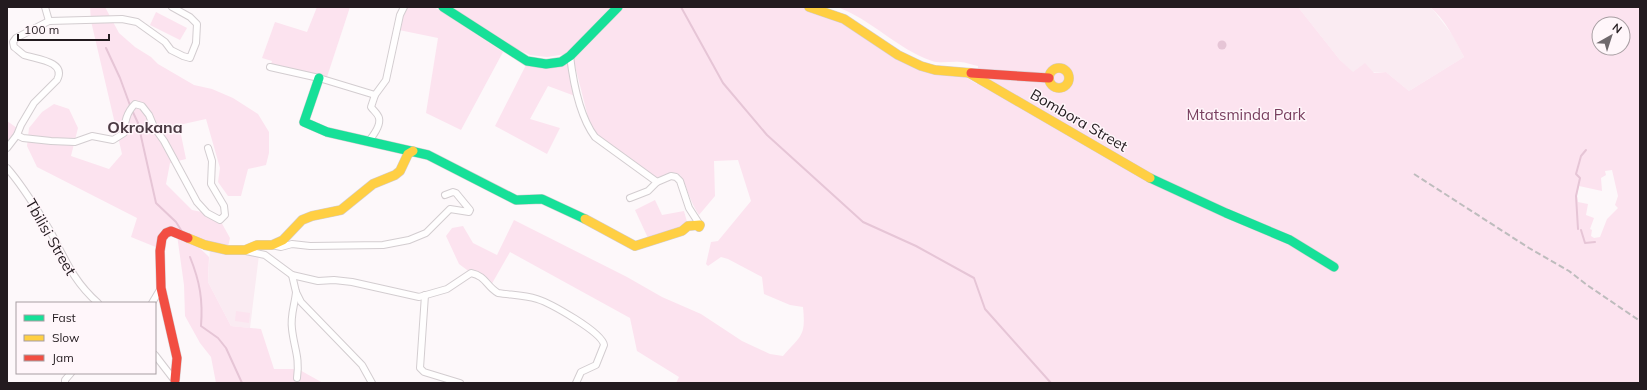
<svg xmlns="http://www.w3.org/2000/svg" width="1647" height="390" font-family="Mulish,sans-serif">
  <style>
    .built { fill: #faebf2 }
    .green { fill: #fce3ef; fill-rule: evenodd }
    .water { fill: #e6c5d6 }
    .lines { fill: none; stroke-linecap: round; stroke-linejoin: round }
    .stream { stroke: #e6c5d6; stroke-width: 2 }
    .street-casing { stroke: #d3cdd0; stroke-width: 8 }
    .fast-casing { stroke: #d3cdd0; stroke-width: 10 }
    .slow-casing { stroke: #d3cdd0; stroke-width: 10 }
    .jam-casing { stroke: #d3cdd0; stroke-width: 10 }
    .street { stroke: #fffefe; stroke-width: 6 }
    .fast { stroke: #16e098; stroke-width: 9 }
    .slow { stroke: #ffcf43; stroke-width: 9 }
    .jam { stroke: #f24e42; stroke-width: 9 }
    .rail { stroke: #bebcbd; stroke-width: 2; stroke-dasharray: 6 3; stroke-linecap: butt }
    .labels { text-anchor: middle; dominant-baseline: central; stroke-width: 3; stroke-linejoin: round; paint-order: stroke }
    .park-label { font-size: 15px; fill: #783e5e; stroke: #fff6fa }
    .street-label { font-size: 15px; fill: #231b1f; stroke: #fff6fa }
    .neighbourhood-label { font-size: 16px; font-weight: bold; fill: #4b3a43; stroke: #fff6fa }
  </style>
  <rect width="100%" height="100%" fill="#fdf8fa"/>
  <g class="built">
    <path d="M 1298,7 L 1430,7 L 1434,11 L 1454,37 L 1464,57 L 1409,91 L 1386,72 L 1353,73 L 1340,60 Z"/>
    <path d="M 210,249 L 259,255 L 250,328 L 231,326 L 208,282 Z"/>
  </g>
  <g class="green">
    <path d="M 90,7 L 105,7 L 119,33 L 135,47 L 151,57 L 158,64 L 194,85 L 212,89 L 233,98 L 258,114 L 269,132 L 269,153 L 266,165 L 248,169 L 241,196 L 228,196 L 218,182 L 220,168 L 206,119 L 179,125 L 186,159 L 170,163 L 166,184 L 192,210 L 207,213 L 220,220 L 230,238 L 228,247 L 200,239 L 174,229 L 164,228 L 160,232 L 158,248 L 131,237 L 137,218 L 37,167 L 27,146 L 29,128 L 42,112 L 54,104 L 69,109 L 78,128 L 71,156 L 109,169 L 122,154 L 91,21 Z"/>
    <path d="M 317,7 L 350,7 L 326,80 L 270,67 L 272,61 L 262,58 L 275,22 L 307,32 Z"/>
    <path d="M 406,7 L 434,7 L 503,52 L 461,130 L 426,113 L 438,38 L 399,30 L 402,15 Z"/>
    <path d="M 447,7 L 613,7 L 566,54 L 547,57 L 530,55 L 519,50 Z"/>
    <path d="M 623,7 L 803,7 L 809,11 L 840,19 L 892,54 L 967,78 L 977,84 L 978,66 C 972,65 966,62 960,62 C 951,61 941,64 932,61 C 897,49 871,19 837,7 L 1298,7 L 1340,60 L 1353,72 L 1365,63 L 1374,73 L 1386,72 L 1409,91 L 1464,57 C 1455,40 1445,19 1430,7 L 1640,7 L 1640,383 L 676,383 L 679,377 L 637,351 L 630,318 L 510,252 L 490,287 L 459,264 L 446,236 L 452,228 L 463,226 L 473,243 L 497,255 L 514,220 L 627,277 L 662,297 L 701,314 L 742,341 L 770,354 L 783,356 C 801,335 806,337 803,307 L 790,305 L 764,294 L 762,277 L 728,259 L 721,257 L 708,266 L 706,264 L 711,242 L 718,241 L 751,201 L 738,160 L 714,161 L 715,196 L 699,215 C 690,202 688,189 680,175 L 671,174 L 658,179 L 596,134 L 590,125 L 573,58 ZM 1599,24 L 1623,24 L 1623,48 L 1599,48 ZM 1612,170 L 1618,196 L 1615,205 L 1618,208 L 1607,219 L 1600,237 L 1594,238 L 1591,236 L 1592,230 L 1590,229 L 1594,218 L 1586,215 L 1588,204 L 1578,202 L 1577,195 L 1579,186 L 1602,191 L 1601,178 L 1606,175 L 1605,171 Z"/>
    <path d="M 156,12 L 187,28 L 180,40 L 150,25 Z"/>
    <path d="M 569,64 L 575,96 L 548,86 L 530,119 L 560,128 L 547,154 L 495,126 L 526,65 L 545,69 Z"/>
    <path d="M 7,121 L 17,128 L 16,134 L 7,144 Z"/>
    <path d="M 655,200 L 662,215 L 684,211 L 687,222 L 680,229 L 648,238 L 635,210 Z"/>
    <path d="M 177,235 C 190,241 199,246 209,257 L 208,282 L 231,326 L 261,329 L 274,369 L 298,369 L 323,383 L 216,383 L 211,357 L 200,343 L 185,316 L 184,285 Z"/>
    <path d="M 236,311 L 250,313 L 249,323 L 235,321 Z"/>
  </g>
  <circle class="water" cx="1222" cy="45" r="4.5"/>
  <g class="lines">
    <g class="stream">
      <path d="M 681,7 L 723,83 L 767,135 L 863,222 L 916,246 L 974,278 L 985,309 L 1051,383"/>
      <path d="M 106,48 L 120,78 L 131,108 L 138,123 L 156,203 L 176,222 L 181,230"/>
      <path d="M 1578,229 L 1576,196 L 1580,178 L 1576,174 L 1581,156 L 1586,150"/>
      <path d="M 1581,230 L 1585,243 L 1595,242"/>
      <path d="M 190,257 C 200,282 203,300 201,326 L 218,338 L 226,348 L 242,383"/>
    </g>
    <g class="street-casing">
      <g id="street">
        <path d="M 45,7 L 49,21"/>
        <path d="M 570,56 C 573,81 580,117 595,137 L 657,182"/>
        <path d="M 270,67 L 319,78 L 375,95"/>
        <path d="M 17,135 L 23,138 L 51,141 L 75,142 L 92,136 L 113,140 L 124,133 C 125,122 126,113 135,104 L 142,106 L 149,115 L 154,127 L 164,141 L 197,202 L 207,213 L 220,220 L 225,215 L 224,206 L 211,184 L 212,161 L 208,148"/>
        <path d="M 368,142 C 373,136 381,126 379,118 C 378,114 374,111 371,107 L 375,95 L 386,80 L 400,15 L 404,7"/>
        <path d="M 7,148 L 17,135 L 21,125 L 34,103 L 57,80 C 67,61 35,59 24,55 C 21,53 17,49 14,47 L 13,42 L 16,38 L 49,21 L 122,19 L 137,22 L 165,42 L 171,50 L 183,56 L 190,58 L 196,43 L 197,24 L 190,17 L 172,7"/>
        <path d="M 7,168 C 23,186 36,208 49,229 C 65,258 72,280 98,303"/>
        <path d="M 630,198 L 648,191 L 657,182 L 671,176 L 676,177 L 680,181 L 689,208 L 700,225"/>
        <path d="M 272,245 L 281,247 L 292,244 L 310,246 L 383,245 L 409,240 L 426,233 L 450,209 L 469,212 L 470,210 L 456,193 L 453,192 L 445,195"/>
        <path d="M 246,251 L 265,255 L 292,275 L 296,292 L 301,302 L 362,365 L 372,383"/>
        <path d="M 292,275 L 318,281 L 334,280 L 352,282 L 419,297 L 447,289 L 471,273 C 486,276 486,286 498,293 C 511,295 524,295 537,299 C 550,303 602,332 604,345 L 596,365 L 581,372 L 576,383"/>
        <path d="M 296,292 C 295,304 290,316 292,329 C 294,348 300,357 297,378"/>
        <path d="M 425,295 L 420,368 L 424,372 L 460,383"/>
        <path d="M 152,303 L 161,288"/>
        <path d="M 155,355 L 175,381"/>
        <path d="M 65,383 L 65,380 L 71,373"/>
      </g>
    </g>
    <g class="fast-casing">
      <g id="fast">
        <path d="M 443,7 L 527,61 L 546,64 L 561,62 L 570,56 L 618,7"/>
        <path d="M 319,78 L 304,122 L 327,132 L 428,155 L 516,200 L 542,199 L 585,219"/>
        <path d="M 1150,178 L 1226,213 L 1290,240 L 1334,267"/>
      </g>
    </g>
    <g class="slow-casing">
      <g id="slow">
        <path d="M 809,7 L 844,19 L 898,55 L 921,66 L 935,70 L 971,73"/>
        <circle cx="1059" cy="78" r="10"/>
        <path d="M 969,73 L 1150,178"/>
        <path d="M 585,219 L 635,246 L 682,231 L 688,226 L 700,225 L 699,227"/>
        <path d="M 188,238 L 205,245 L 227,250 L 245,250 L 257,245 L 272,245 L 283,240 L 302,220 L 312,216 L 341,210 L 373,184 L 395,175 L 400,171 L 408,154 L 413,151"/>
      </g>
    </g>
    <g class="jam-casing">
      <g id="jam">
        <path d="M 971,73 L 1049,78"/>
        <path d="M 175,380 L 177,358 L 161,288 L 160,251 L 162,238 L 166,233 L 171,231 L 188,238"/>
      </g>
    </g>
    <use href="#street" class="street"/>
    <use href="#fast" class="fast"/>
    <use href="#slow" class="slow"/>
    <use href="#jam" class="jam"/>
    <path class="rail" d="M 1414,174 L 1529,248 L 1569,271 L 1587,285 L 1640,321"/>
  </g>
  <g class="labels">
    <g class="park-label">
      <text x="1246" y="114">Mtatsminda Park</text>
    </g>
    <g class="street-label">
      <text transform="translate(1079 120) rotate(30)">Bombora Street</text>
      <text transform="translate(51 237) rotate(60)">Tbilisi Street</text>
    </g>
    <g class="neighbourhood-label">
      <text x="145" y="127">Okrokana</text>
    </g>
  </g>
  <rect width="1647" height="390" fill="none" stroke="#231b1f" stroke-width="16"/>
  <rect x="16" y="302" width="140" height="72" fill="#fff6fa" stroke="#a79ea2"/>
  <rect x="24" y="315" width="20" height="6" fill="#16e098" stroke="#a79ea2"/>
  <text x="52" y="322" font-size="12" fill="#231b1f">Fast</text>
  <rect x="24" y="335" width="20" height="6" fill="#ffcf43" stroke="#a79ea2"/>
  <text x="52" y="342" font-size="12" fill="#231b1f">Slow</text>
  <rect x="24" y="355" width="20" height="6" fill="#f24e42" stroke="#a79ea2"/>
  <text x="52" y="362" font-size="12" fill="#231b1f">Jam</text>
  <g transform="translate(1611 36) rotate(39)"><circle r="19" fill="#fff6fa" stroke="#a79ea2"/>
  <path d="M0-3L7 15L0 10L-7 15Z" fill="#6f686c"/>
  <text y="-6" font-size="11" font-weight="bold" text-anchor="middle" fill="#231b1f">N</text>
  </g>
  <path d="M18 34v6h91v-6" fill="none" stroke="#231b1f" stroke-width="2"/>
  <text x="24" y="34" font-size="12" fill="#231b1f" stroke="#fff6fa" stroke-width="3" paint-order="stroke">100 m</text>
</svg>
